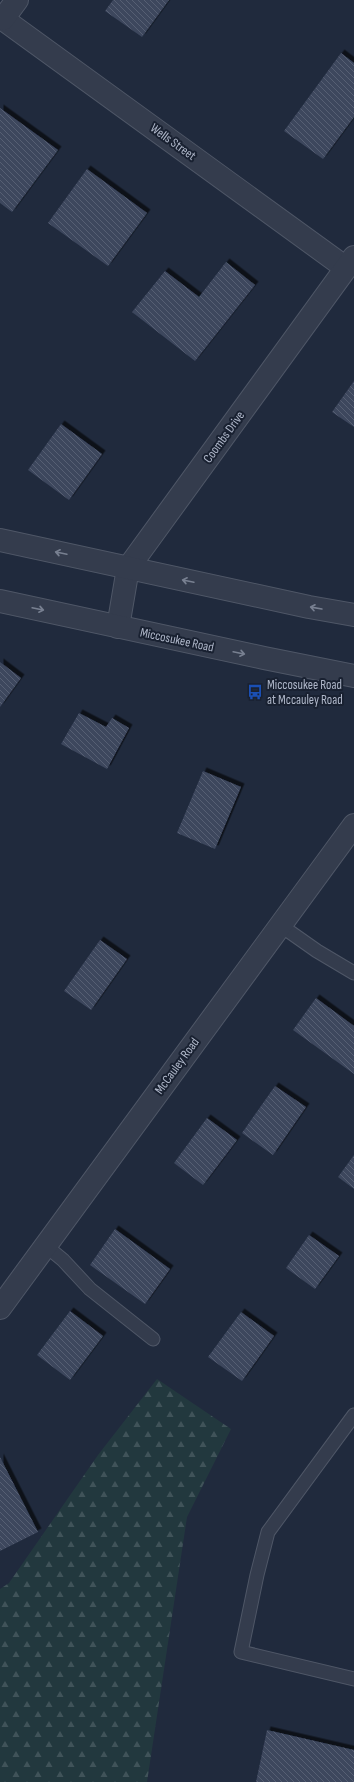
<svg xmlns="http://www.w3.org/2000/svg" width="354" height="1782" font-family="'Sofia Sans Condensed',sans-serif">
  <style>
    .forest { fill: url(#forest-firs) }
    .building { fill: url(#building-back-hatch); filter: url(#shadow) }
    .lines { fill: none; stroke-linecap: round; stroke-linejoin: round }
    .service-casing { stroke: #4f5767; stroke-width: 15 }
    .minor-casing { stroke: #4f5767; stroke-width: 24 }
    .tertiary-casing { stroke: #4f5767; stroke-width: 24 }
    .service { stroke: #343c4d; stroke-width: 13 }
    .minor { stroke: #343c4d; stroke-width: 22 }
    .tertiary { stroke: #343c4d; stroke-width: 22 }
    .oneway { stroke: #788091 }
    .labels { text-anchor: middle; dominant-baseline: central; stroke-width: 4; stroke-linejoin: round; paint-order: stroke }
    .street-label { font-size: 13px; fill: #afb7c9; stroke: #192131 }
    .poi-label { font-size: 13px; fill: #afb7c9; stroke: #192131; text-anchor: start }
  </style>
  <defs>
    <pattern id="forest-firs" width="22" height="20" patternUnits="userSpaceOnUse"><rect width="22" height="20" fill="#22383e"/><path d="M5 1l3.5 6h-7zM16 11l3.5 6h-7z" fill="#405359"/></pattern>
    <pattern id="building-back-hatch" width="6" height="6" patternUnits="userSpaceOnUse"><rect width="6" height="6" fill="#3c465d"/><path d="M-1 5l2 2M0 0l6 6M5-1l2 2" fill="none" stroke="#565e73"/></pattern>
    <filter id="shadow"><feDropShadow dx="3.5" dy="-3.5" stdDeviation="0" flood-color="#0009"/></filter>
  </defs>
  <rect width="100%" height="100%" fill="#202a3d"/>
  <path class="forest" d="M 157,1379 L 231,1429 L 187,1517 L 147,1782 L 0,1782 L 0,1589 L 9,1583 L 98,1455 Z"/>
  <g class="building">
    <path d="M 113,0 L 169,0 L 142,37 L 105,11 Z"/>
    <path d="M 341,53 L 354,63 L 354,117 L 323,159 L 284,131 Z"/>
    <path d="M 0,108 L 58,150 L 12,212 L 0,203 Z"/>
    <path d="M 87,169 L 147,213 L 108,266 L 48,223 Z"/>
    <path d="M 226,262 L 255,285 L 195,361 L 132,312 L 165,271 L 199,297 Z"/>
    <path d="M 354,381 L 354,427 L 332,412 Z"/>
    <path d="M 61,424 L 102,454 L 69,500 L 28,470 Z"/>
    <path d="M 0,662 L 21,678 L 0,707 Z"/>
    <path d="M 79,713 L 106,727 L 112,718 L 129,728 L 107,769 L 61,744 Z"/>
    <path d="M 203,771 L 241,787 L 215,849 L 177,833 Z"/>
    <path d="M 100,940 L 127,959 L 91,1010 L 64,991 Z"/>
    <path d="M 316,998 L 354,1026 L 354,1074 L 293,1030 Z"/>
    <path d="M 275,1086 L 306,1107 L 273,1155 L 242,1133 Z"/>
    <path d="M 207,1118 L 237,1140 L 203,1185 L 174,1163 Z"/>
    <path d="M 354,1155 L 354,1189 L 338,1177 Z"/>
    <path d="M 115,1229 L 170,1269 L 145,1304 L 90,1265 Z"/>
    <path d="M 309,1235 L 339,1256 L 315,1289 L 286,1268 Z"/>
    <path d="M 70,1311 L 103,1336 L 70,1380 L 37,1355 Z"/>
    <path d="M 241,1312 L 274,1336 L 242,1381 L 208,1357 Z"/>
    <path d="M 0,1457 L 38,1532 L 0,1551 Z"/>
    <path d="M 267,1730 L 354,1750 L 354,1782 L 256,1782 Z"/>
  </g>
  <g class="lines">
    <g class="service-casing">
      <g id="service">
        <path d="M 280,925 L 317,951 L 354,973"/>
        <path d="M 46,1246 L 63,1260 L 90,1289 L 153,1339"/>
        <path d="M 354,1415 L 268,1532 L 257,1575 L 241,1652 L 354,1679"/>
      </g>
    </g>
    <g class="minor-casing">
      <g id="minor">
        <path d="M 0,17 L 346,268"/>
        <path d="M 3,19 L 17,0"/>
        <path d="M 118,627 L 128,568 L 354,257"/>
        <path d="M 0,1308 L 354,825"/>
      </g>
    </g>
    <g class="tertiary-casing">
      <g id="tertiary">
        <path d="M 0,540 L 309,607 L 354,615"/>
        <path d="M 0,601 L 264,658 L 354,676"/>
      </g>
    </g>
    <use href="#service" class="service"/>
    <use href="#minor" class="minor"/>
    <use href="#tertiary" class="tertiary"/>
  </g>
  <defs><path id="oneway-shaft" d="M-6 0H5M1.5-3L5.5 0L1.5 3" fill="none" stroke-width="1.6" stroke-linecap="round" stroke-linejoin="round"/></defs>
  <g class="oneway">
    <use href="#oneway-shaft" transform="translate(61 553) rotate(-168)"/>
    <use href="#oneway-shaft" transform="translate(188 581) rotate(-168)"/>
    <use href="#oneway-shaft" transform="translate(316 608) rotate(-170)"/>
    <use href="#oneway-shaft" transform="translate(38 609) rotate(12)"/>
    <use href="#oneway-shaft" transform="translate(239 653) rotate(12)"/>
  </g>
  <defs>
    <g id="bus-bare" transform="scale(1.2)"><path d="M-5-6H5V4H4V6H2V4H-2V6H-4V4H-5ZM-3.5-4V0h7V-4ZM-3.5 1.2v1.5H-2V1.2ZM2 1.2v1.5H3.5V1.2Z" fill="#1a4fb4" stroke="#192131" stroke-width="2.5" paint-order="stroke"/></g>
  </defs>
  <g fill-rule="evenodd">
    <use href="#bus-bare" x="255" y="692"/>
  </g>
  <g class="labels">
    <g class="street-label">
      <text transform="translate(173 142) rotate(36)">Wells Street</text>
      <text transform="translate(224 437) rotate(-54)">Coombs Drive</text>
      <text transform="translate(177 640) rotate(12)">Miccosukee Road</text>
      <text transform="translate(177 1066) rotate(-54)">McCauley Road</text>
    </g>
    <g class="poi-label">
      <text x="267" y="685">Miccosukee Road<tspan x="267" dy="15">at Mccauley Road</tspan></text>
    </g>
  </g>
</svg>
